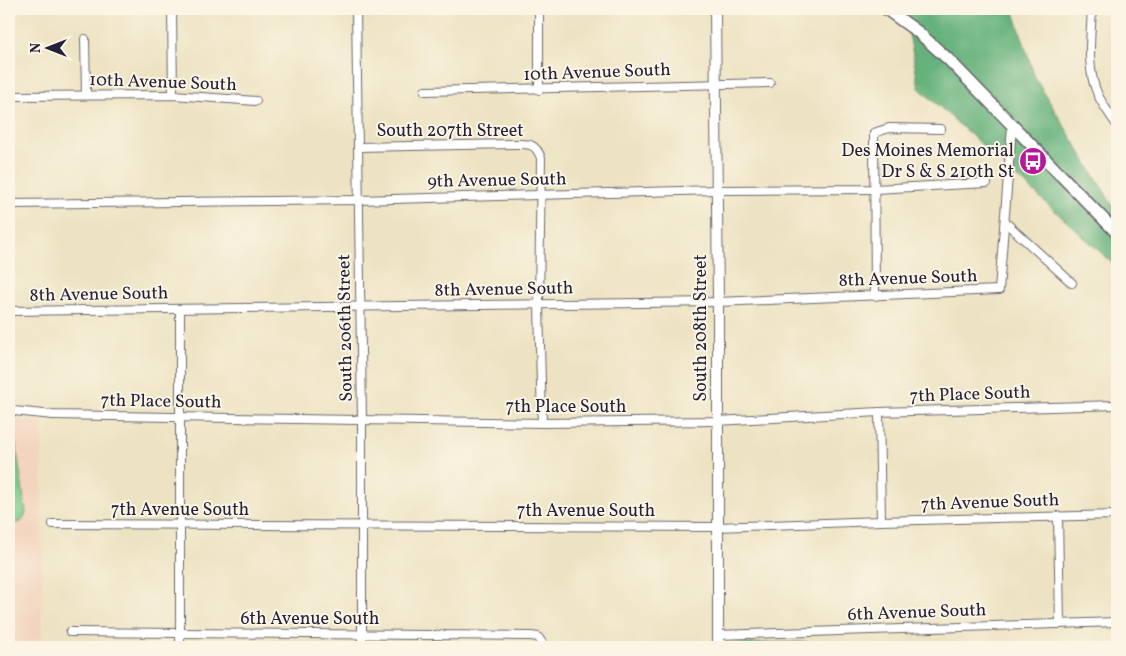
<svg xmlns="http://www.w3.org/2000/svg" width="1126" height="656" font-family="Vollkorn,serif">
  <style>
    .built { fill: #f3d4be }
    .green { fill: #7dcf91; stroke: #507866 }
    .forest { fill: #66b27b; stroke: #446a5b }
    .lines { fill: none; stroke-linecap: round; stroke-linejoin: round }
    .minor-casing { stroke: #69666b; stroke-width: 10 }
    .tertiary-casing { stroke: #69666b; stroke-width: 12 }
    .secondary-casing { stroke: #69666b; stroke-width: 14 }
    .minor { stroke: #fff; stroke-width: 8 }
    .tertiary { stroke: #fff; stroke-width: 10 }
    .secondary { stroke: #fff; stroke-width: 11 }
    .labels { text-anchor: middle; dominant-baseline: central; stroke-width: 4; stroke-linejoin: round; paint-order: stroke }
    .street-label { font-size: 18px; fill: #22223b; stroke: #fcf5e5 }
    .poi-label { font-size: 18px; fill: #22223b; stroke: #fcf5e5; text-anchor: end }
  </style>
  <rect width="100%" height="100%" fill="#fcf5e5"/>
  <filter id="ink" filterUnits="userSpaceOnUse"><feTurbulence type="fractalNoise" baseFrequency=".02" numOctaves="2"/><feDisplacementMap in="SourceGraphic" scale="10" xChannelSelector="R" yChannelSelector="G"/><feConvolveMatrix kernelMatrix="1 2 1 2 8 2 1 2 1" color-interpolation-filters="sRGB"/></filter>
  <filter id="wash" filterUnits="userSpaceOnUse"><feTurbulence type="fractalNoise" baseFrequency=".0096" numOctaves="4" result="noise"/><feDisplacementMap in="SourceGraphic" scale="20" xChannelSelector="R" yChannelSelector="G"/><feGaussianBlur stdDeviation="1.12" result="paint"/><feColorMatrix in="noise" values="0 0 0 0 0 0 0 0 0 0 0 0 0 0 0 0 0 1.4 0 .05"/><feComposite in="paint" operator="in"/></filter>
  <g filter="url(#wash)">
    <rect width="100%" height="100%" fill="#ede3c3"/>
    <rect class="built" x="9" y="421" width="33" height="226"/>
    <g class="green">
      <path d="M 9,426 L 13,426 L 26,513 L 21,522 L 9,524 Z"/>
      <path d="M 807,642 L 807,647 L 729,647 L 729,644 Z"/>
    </g>
    <path class="forest" d="M 896,9 L 1013,9 L 1035,78 L 1116,211 L 1117,267 L 919,88 L 906,17 Z"/>
  </g>
  <g filter="url(#ink)">
    <g class="lines">
      <g class="minor-casing">
        <g id="minor">
          <path d="M 172,9 L 173,95"/>
          <path d="M 356,9 L 362,420 L 362,647"/>
          <path d="M 539,9 L 539,90"/>
          <path d="M 1092,9 C 1091,33 1087,60 1094,84 C 1098,99 1108,112 1117,125"/>
          <path d="M 85,39 L 86,95"/>
          <path d="M 425,91 L 770,83"/>
          <path d="M 9,96 L 173,95 L 256,101"/>
          <path d="M 358,147 L 513,144 C 528,144 535,142 541,158 L 539,305 L 542,423"/>
          <path d="M 9,204 L 359,200 L 716,190 L 875,189 L 987,183"/>
          <path d="M 1005,222 L 1072,283"/>
          <path d="M 875,296 L 874,133 L 889,128 L 941,129"/>
          <path d="M 180,309 L 180,647"/>
          <path d="M 9,311 L 718,302 L 999,290 L 1012,126"/>
          <path d="M 14,411 L 53,415 L 542,423 L 718,421 L 879,412 L 1117,405"/>
          <path d="M 879,412 L 881,521"/>
          <path d="M 1058,516 L 1060,624"/>
          <path d="M 53,524 L 718,527 L 881,521 L 1117,515"/>
          <path d="M 70,632 L 531,636 L 538,637 L 545,647"/>
          <path d="M 718,635 L 1117,622"/>
        </g>
      </g>
      <g class="tertiary-casing">
        <path id="tertiary" d="M 715,9 L 718,302 L 718,647"/>
      </g>
      <g class="secondary-casing">
        <path id="secondary" d="M 886,9 L 918,32 L 948,59 L 1117,233"/>
      </g>
      <use href="#minor" class="minor"/>
      <use href="#tertiary" class="tertiary"/>
      <use href="#secondary" class="secondary"/>
    </g>
  </g>
  <defs>
    <g id="bus-disc" transform="scale(1.4375)"><circle r="9.5" fill="#b5179e" stroke="#fcf5e5"/><path d="M-5-6H5V4H4V6H2V4H-2V6H-4V4H-5ZM-3.5-4V0h7V-4ZM-3.5 1.2v1.5H-2V1.2ZM2 1.2v1.5H3.5V1.2Z" fill="#fff"/></g>
  </defs>
  <g fill-rule="evenodd">
    <use href="#bus-disc" x="1033" y="161"/>
  </g>
  <g class="labels">
    <g class="street-label">
      <text transform="translate(597 73) rotate(-2)">10th Avenue South</text>
      <text transform="translate(163 83) rotate(2)">10th Avenue South</text>
      <text x="450" y="131">South 207th Street</text>
      <text transform="translate(497 181) rotate(-1)">9th Avenue South</text>
      <text transform="translate(908 279) rotate(-2)">8th Avenue South</text>
      <text transform="translate(504 290) rotate(-1)">8th Avenue South</text>
      <text transform="translate(99 295) rotate(-1)">8th Avenue South</text>
      <text transform="translate(346 328) rotate(-91)">South 206th Street</text>
      <text transform="translate(701 328) rotate(-90)">South 208th Street</text>
      <text transform="translate(970 395) rotate(-2)">7th Place South</text>
      <text transform="translate(161 402) rotate(1)">7th Place South</text>
      <text x="566" y="407">7th Place South</text>
      <text transform="translate(990 503) rotate(-2)">7th Avenue South</text>
      <text x="180" y="510">7th Avenue South</text>
      <text x="586" y="511">7th Avenue South</text>
      <text transform="translate(917 613) rotate(-2)">6th Avenue South</text>
      <text x="310" y="619">6th Avenue South</text>
    </g>
    <g class="poi-label">
      <text x="1014" y="151">Des Moines Memorial<tspan x="1014" dy="21">Dr S &amp; S 210th St</tspan></text>
    </g>
  </g>
  <rect width="1126" height="656" fill="none" stroke="#fcf5e5" stroke-width="30"/>
  <g transform="translate(48 48) rotate(270)" stroke="#fcf5e5" stroke-width="4" paint-order="stroke">
  <path d="M0-4L9 19L0 12L-9 19Z" fill="#22223b"/>
  <text y="-8" font-size="14" font-weight="bold" text-anchor="middle" fill="#22223b">N</text>
  </g>
</svg>
